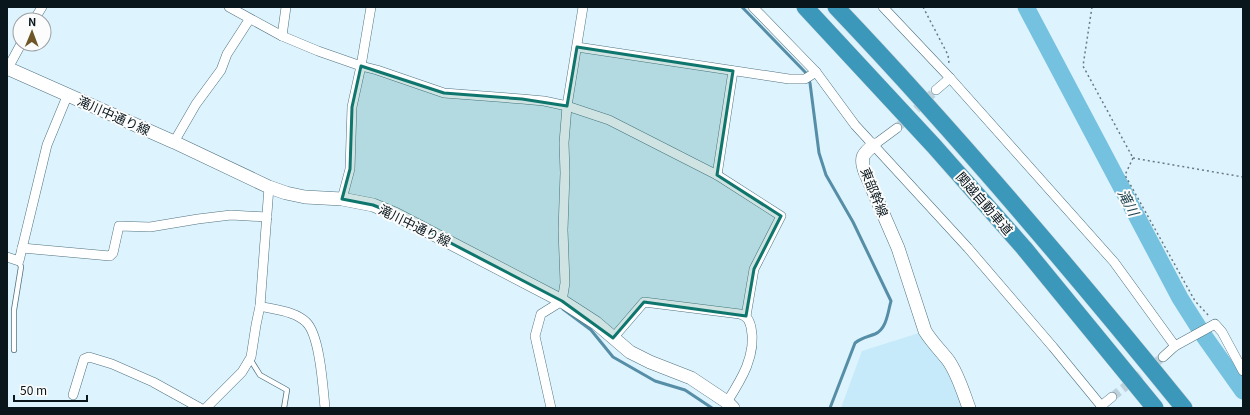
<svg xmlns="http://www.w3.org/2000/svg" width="1250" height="415" font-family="Georgia,'Noto Sans JP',serif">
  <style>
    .built { fill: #c6eafa }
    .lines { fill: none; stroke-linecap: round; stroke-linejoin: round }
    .stream { stroke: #558ea6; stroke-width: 3 }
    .river { stroke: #75c1e0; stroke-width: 17 }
    .street-tunnel { stroke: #bdd2db; stroke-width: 9; stroke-dasharray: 9 4.5; stroke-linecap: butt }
    .lane-casing { stroke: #507381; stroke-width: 6 }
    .street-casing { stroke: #507381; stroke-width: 10 }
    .secondary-casing { stroke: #507381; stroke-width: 14 }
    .highway-casing { stroke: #d3d5d6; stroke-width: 18 }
    .path { stroke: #697a82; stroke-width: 1.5; stroke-dasharray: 2 3; stroke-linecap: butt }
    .lane { stroke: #fff; stroke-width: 4.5 }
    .street { stroke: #fff; stroke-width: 9 }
    .secondary { stroke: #fff; stroke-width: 13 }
    .highway { stroke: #3b98ba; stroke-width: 17 }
    .marked { fill: #0f766e; fill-opacity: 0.2; stroke: #0f766e; stroke-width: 3; stroke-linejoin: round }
    .labels { text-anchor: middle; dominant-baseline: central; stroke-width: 4; stroke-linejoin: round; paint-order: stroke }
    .street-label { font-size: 13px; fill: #09171d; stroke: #fcfcfc }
    .water-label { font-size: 14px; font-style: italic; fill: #193d4b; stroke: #fcfcfc }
  </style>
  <rect width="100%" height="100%" fill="#ddf3fd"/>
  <path class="built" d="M 919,333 L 942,363 L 950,376 L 962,408 L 841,408 L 862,351 Z"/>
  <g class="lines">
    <g class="stream">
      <path d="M 742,7 L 806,73 L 810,83 L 819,153 L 826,175 L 853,222 L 891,301 C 888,311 887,329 875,334 C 867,337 861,338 855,343 L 830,408"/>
      <path d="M 563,309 L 591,330 L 613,357 L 655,381 L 685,390 L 712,408"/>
    </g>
    <path class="river" d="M 1026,7 L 1180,298 L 1204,336 L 1243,391"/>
    <g class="street-tunnel">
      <path d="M 897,128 L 936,90"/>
      <path d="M 1112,397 L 1163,357"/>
    </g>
    <g class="lane-casing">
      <g id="lane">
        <path d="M 14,350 L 14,310 L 21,267 L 19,261"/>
        <path d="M 250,359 L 260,375 L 287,390 L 284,408"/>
      </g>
    </g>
    <g class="street-casing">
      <g id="street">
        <path d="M 229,7 L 282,36 L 318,51 L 361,66 L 377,70 L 444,93 L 522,99 L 544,101 L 567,106 L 609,120 L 717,175 L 781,216 L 754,269 L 746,316"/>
        <path d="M 753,7 L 816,72 L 855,125 L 968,248 L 1053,347 L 1103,408"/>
        <path d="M 883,7 L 950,78 L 1114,262 L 1175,346"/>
        <path d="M 34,20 L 42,7"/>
        <path d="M 282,36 L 286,7"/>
        <path d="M 577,47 L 789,79 L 805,79 L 816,72"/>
        <path d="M 8,68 L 21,44"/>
        <path d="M 936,90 L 950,78"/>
        <path d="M 174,142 L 196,104 L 221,70 L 227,54 L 249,20"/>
        <path d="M 874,145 L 897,128"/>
        <path d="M 717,175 L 733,71"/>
        <path d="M 342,199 L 350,169 L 352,107 L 361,66 L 371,7"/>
        <path d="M 22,248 L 110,256 L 113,253 L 119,226 L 150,227 L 198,219 L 231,215 L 267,217"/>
        <path d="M 7,257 L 19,261 L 47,145 L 68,94"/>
        <path d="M 260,306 C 275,310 295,311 306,322 C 320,335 323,388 325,408"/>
        <path d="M 613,338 L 644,302 L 740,314 C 748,317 749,320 751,327 C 757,355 741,380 727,402"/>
        <path d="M 1163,357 L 1175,346 L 1215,324 L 1222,332 L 1243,371"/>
        <path d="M 73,395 L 84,359 L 89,357 L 112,364 L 153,382 L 200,408"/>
        <path d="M 1101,406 L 1112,397"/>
        <path d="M 206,408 L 242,372 L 251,357 L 256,325 L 260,306 L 269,187"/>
        <path d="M 551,408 L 535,336 L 541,314 L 562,301 L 565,283 L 563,230 L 565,173 L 564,143 L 567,106 L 583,7"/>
      </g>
    </g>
    <g class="secondary-casing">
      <g id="secondary">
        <path d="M 7,68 L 174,142 L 269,187 L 286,193 L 305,197 L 342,199 L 373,205 L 395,214 L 562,301 L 596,323 L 630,352 L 650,362 L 691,378 L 727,402 L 733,408"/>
        <path d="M 874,145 C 862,154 860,158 865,172 L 898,248 L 925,331 C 931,341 940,350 948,360 C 958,374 963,392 969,408"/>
      </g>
    </g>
    <g class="highway-casing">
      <g id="highway">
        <path d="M 805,7 L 934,146 L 1024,248 L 1155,408"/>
        <path d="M 836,7 C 958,135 1072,270 1184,408"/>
      </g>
    </g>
    <g class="path">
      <path d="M 923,7 L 948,55 L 949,63"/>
      <path d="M 1092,7 L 1083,66 L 1133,158"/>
      <path d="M 1133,158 L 1125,175 L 1195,301 L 1210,317"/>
      <path d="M 1133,158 L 1243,177"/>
    </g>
    <use href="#lane" class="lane"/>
    <use href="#street" class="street"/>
    <use href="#secondary" class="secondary"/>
    <use href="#highway" class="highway"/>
  </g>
  <path class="marked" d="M 577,47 L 733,71 L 717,175 L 781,216 L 754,269 L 746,316 L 644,302 L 613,338 L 562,301 L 395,214 L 373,205 L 342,199 L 350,169 L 352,107 L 361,66 L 444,93 L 522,99 L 567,106 Z"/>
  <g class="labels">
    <g class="street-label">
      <text transform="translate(114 115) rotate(24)">滝川中通り線</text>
      <text transform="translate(875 192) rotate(68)">東部幹線</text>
      <text transform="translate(985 203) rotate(49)">関越自動車道</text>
      <text transform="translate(415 225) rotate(26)">滝川中通り線</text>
    </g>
    <g class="water-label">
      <text transform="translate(1129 202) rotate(62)">滝川</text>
    </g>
  </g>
  <rect width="1250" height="415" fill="none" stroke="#09171d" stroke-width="16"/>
  <g transform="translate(32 32) rotate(1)"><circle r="19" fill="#fcfcfc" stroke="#9ba0a3"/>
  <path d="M0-3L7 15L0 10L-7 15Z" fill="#6e5627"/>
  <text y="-6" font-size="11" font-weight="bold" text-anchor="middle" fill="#09171d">N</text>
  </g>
  <path d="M14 395v6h73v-6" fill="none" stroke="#09171d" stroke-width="2"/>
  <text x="20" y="395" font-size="12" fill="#09171d" stroke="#fcfcfc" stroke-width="3" paint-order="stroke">50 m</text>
</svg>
